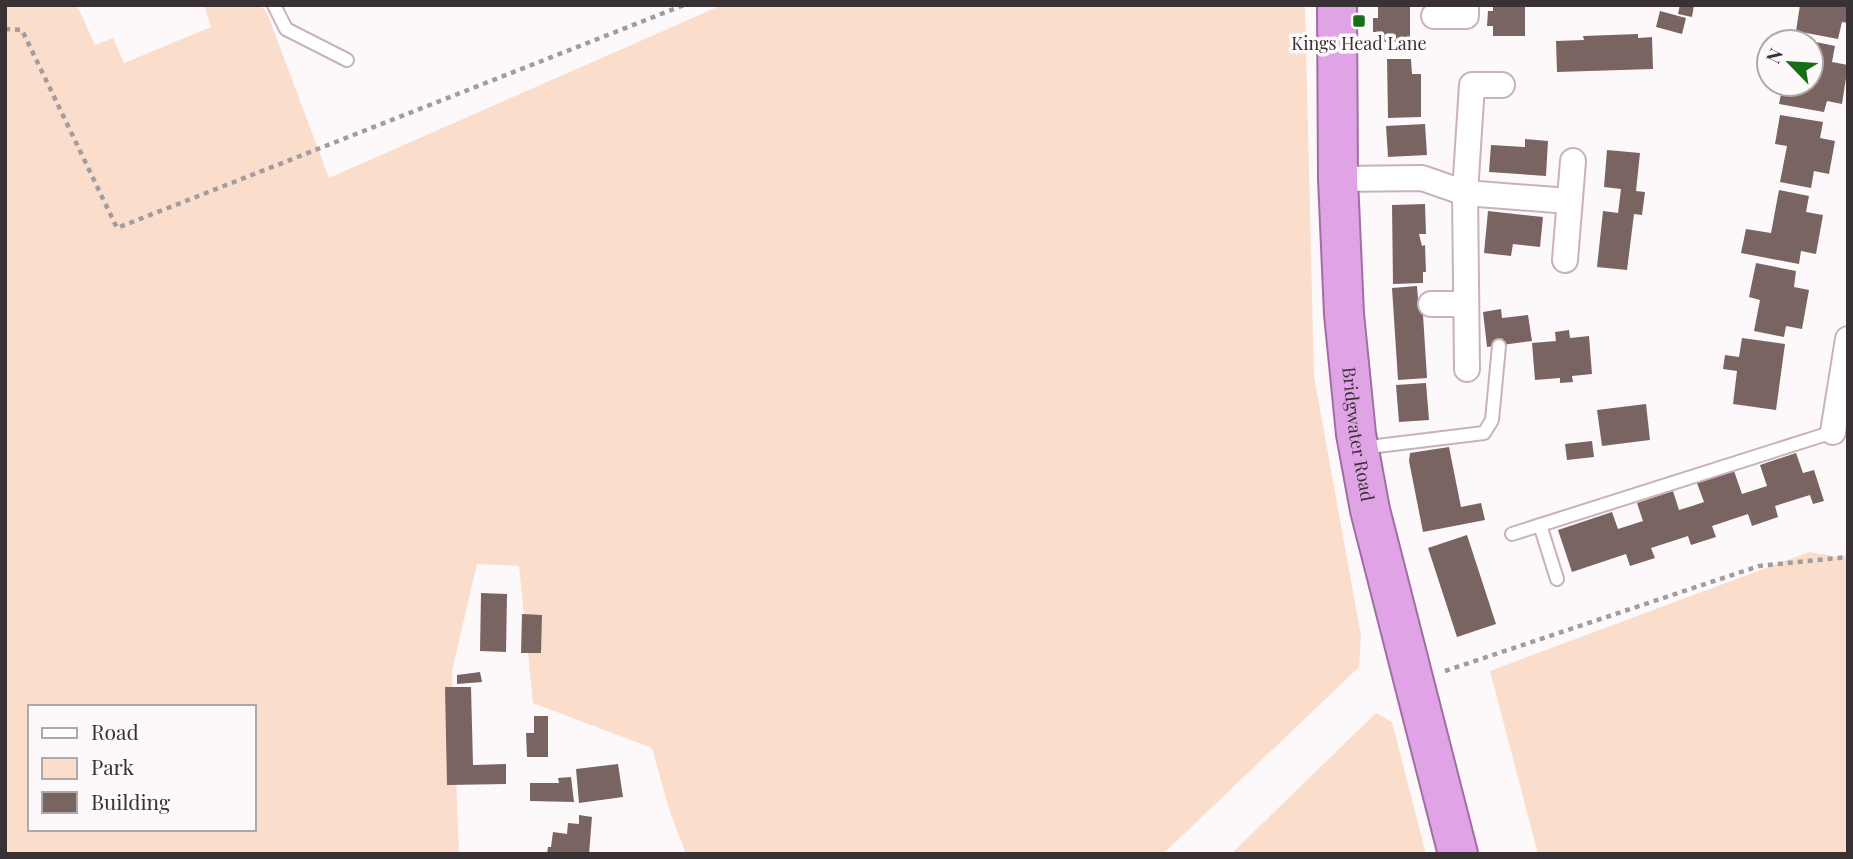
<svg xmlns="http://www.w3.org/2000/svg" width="1853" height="859" font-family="'Playfair Display',serif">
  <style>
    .green { fill: #faddca; fill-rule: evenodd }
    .building { fill: #7a6462 }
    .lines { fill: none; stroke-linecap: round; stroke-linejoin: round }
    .service-casing { stroke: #c9b2ba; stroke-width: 16 }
    .minor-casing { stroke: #c9b2ba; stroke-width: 28 }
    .trunk-casing { stroke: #a16da4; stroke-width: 42 }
    .path { stroke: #a39c9f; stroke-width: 4.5; stroke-dasharray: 5 5; stroke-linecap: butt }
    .service { stroke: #fff; stroke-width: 12 }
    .minor { stroke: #fff; stroke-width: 24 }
    .trunk { stroke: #e0a4e6; stroke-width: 38 }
    .poi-dot { fill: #176e17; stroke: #fdf8fa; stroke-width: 2.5 }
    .labels { text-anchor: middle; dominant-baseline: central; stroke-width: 7; stroke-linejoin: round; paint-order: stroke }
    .poi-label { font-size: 18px; fill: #3a3134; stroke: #fdf8fa }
    .street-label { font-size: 18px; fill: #3a3134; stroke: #fdf8fa }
  </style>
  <rect width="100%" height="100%" fill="#fdf8fa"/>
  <g class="green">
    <path d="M 5,5 L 77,5 L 95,45 L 113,38 L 124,63 L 211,27 L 205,7 L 260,5 L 267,13 L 329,178 L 722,5 L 1305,5 L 1314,376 L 1361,636 L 1359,667 L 1163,854 L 686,854 L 669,809 L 652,748 L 533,703 L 519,566 L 477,564 L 452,671 L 459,854 L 5,854 ZM 30,707 L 254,707 L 254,829 L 30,829 Z"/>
    <path d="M 1809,552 L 1838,557 L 1848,555 L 1848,854 L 1538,854 L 1490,671 Z"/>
    <path d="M 1376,713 L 1392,722 L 1426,854 L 1231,854 Z"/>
  </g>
  <g class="building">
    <path d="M 1378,5 L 1410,5 L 1410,42 L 1378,42 L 1378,32 L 1373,32 L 1373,18 L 1378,18 Z"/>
    <path d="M 1493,5 L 1525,5 L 1525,36 L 1493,36 L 1493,26 L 1487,26 L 1488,11 L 1493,11 Z"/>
    <path d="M 1680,5 L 1694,5 L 1692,17 L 1678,14 Z"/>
    <path d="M 1800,5 L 1848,5 L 1848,23 L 1842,22 L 1838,39 L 1796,31 Z"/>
    <path d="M 1660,11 L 1686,18 L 1682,34 L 1656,27 Z"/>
    <path d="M 1638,34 L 1638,38 L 1652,37 L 1653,69 L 1557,72 L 1556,41 L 1584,40 L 1583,36 Z"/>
    <path d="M 1811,41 L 1835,46 L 1832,62 L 1848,65 L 1842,104 L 1827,101 L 1824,112 L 1779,104 L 1783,84 L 1811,84 Z"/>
    <path d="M 1387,59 L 1411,59 L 1412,74 L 1421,74 L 1421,117 L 1388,118 Z"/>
    <path d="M 1780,115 L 1823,122 L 1820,138 L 1835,141 L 1829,174 L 1814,171 L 1811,188 L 1780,182 L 1787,146 L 1775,144 Z"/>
    <path d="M 1425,124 L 1427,155 L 1388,157 L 1386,126 Z"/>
    <path d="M 1525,139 L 1548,141 L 1546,176 L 1489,172 L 1491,145 L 1525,147 Z"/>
    <path d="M 1607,150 L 1640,153 L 1636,191 L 1645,192 L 1642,215 L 1634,214 L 1627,270 L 1597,267 L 1603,211 L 1618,213 L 1621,189 L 1604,187 Z"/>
    <path d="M 1779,190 L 1809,196 L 1806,212 L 1823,215 L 1816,254 L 1801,251 L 1799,264 L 1741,253 L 1746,229 L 1771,233 Z"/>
    <path d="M 1425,204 L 1426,234 L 1419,234 L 1422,246 L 1425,245 L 1426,272 L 1423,272 L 1423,283 L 1393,284 L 1392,205 Z"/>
    <path d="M 1488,211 L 1543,217 L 1540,247 L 1513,244 L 1511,256 L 1484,253 Z"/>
    <path d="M 1756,263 L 1796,271 L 1794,287 L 1809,290 L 1802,329 L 1786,326 L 1784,337 L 1754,331 L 1760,300 L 1749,297 Z"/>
    <path d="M 1417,286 L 1418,299 L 1422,299 L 1427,378 L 1398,380 L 1392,288 Z"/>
    <path d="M 1501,309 L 1502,318 L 1528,315 L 1532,341 L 1487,347 L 1483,312 Z"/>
    <path d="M 1569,330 L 1570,338 L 1589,336 L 1592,374 L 1572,376 L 1573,382 L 1560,383 L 1560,378 L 1535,380 L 1532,343 L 1556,341 L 1555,332 Z"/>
    <path d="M 1742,338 L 1785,344 L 1776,410 L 1733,404 L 1737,371 L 1723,369 L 1725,355 L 1739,357 Z"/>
    <path d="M 1426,383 L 1429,420 L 1399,422 L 1396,385 Z"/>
    <path d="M 1646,404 L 1650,440 L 1602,446 L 1597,410 Z"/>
    <path d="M 1592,441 L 1594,457 L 1567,460 L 1565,444 Z"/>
    <path d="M 1449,447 L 1461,507 L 1481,503 L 1485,520 L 1423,532 L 1409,461 L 1410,453 Z"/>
    <path d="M 1796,453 L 1803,473 L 1814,470 L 1824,501 L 1813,504 L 1810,495 L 1775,506 L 1778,517 L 1752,526 L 1748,514 L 1712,526 L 1716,537 L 1691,545 L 1688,536 L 1651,548 L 1655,558 L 1630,566 L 1626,554 L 1572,572 L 1558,530 L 1612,512 L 1618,529 L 1643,521 L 1637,503 L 1673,491 L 1679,510 L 1692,506 L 1704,502 L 1697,483 L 1734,471 L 1742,494 L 1767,486 L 1760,465 Z"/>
    <path d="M 1467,535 L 1496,624 L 1457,637 L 1428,548 Z"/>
    <path d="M 481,593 L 507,594 L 506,652 L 480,651 Z"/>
    <path d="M 522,614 L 542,615 L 541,653 L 521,653 Z"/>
    <path d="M 480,672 L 482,682 L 457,684 L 457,675 Z"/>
    <path d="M 445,687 L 471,687 L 473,765 L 506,764 L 506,784 L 447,785 Z"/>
    <path d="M 534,716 L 548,716 L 548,757 L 527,757 L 526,733 L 534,733 Z"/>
    <path d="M 618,764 L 623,797 L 579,803 L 576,769 Z"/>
    <path d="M 571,777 L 574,802 L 530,801 L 530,783 L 559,783 L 558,778 Z"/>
    <path d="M 579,815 L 592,817 L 589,854 L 547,854 L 548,847 L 551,847 L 553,832 L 567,834 L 568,823 L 579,824 Z"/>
  </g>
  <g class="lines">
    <g class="service-casing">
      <g id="service">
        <path d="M 274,5 L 286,29 L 347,60"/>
        <path d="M 1361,448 L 1484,433 L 1492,420 L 1499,346"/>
        <path d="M 1540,525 L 1557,579"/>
        <path d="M 1512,534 L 1833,432"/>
      </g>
    </g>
    <g class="minor-casing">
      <g id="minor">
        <path d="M 1434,16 L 1466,16 L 1466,5"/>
        <path d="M 1338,179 L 1422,178 L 1465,193 L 1569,201"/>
        <path d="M 1565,260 L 1573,161"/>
        <path d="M 1431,304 L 1466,304"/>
        <path d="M 1467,369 L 1465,193 L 1472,85 L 1502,85"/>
        <path d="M 1833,432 L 1848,339"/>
      </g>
    </g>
    <g class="trunk-casing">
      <g id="trunk">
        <path id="s1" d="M 1337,5 L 1338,179 L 1344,314 L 1356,434 L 1370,510 L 1458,854"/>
      </g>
    </g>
    <g class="path">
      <path d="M 5,29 L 22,30 L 117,228 L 684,5"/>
      <path d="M 1445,671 L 1759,566 L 1848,557"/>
    </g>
    <use href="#service" class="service"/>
    <use href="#minor" class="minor"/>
    <use href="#trunk" class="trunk"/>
  </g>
  <rect class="poi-dot" x="1352" y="14" width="14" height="14" rx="3.5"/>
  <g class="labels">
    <g class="poi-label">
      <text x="1359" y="43">Kings Head Lane</text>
    </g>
    <g class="street-label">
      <text stroke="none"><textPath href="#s1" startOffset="430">Bridgwater Road</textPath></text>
    </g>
  </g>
  <rect width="1853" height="859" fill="none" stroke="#3a3134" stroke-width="14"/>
  <rect x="28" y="705" width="228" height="126" fill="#fdf8fa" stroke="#afa8ab" stroke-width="2"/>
  <rect x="42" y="728" width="35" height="10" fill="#ffffff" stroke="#afa8ab" stroke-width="2"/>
  <text x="91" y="740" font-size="21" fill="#3a3134">Road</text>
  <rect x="42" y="758" width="35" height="21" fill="#faddca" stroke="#afa8ab" stroke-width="2"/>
  <text x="91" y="775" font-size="21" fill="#3a3134">Park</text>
  <rect x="42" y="792" width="35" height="21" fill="#7a6462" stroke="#afa8ab" stroke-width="2"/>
  <text x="91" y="810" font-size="21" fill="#3a3134">Building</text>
  <g transform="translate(1790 63) rotate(295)"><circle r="33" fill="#fdf8fa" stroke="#afa8ab" stroke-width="2"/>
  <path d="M0-5L12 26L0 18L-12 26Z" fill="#176e17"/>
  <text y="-10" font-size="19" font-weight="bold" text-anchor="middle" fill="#3a3134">N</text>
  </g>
</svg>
